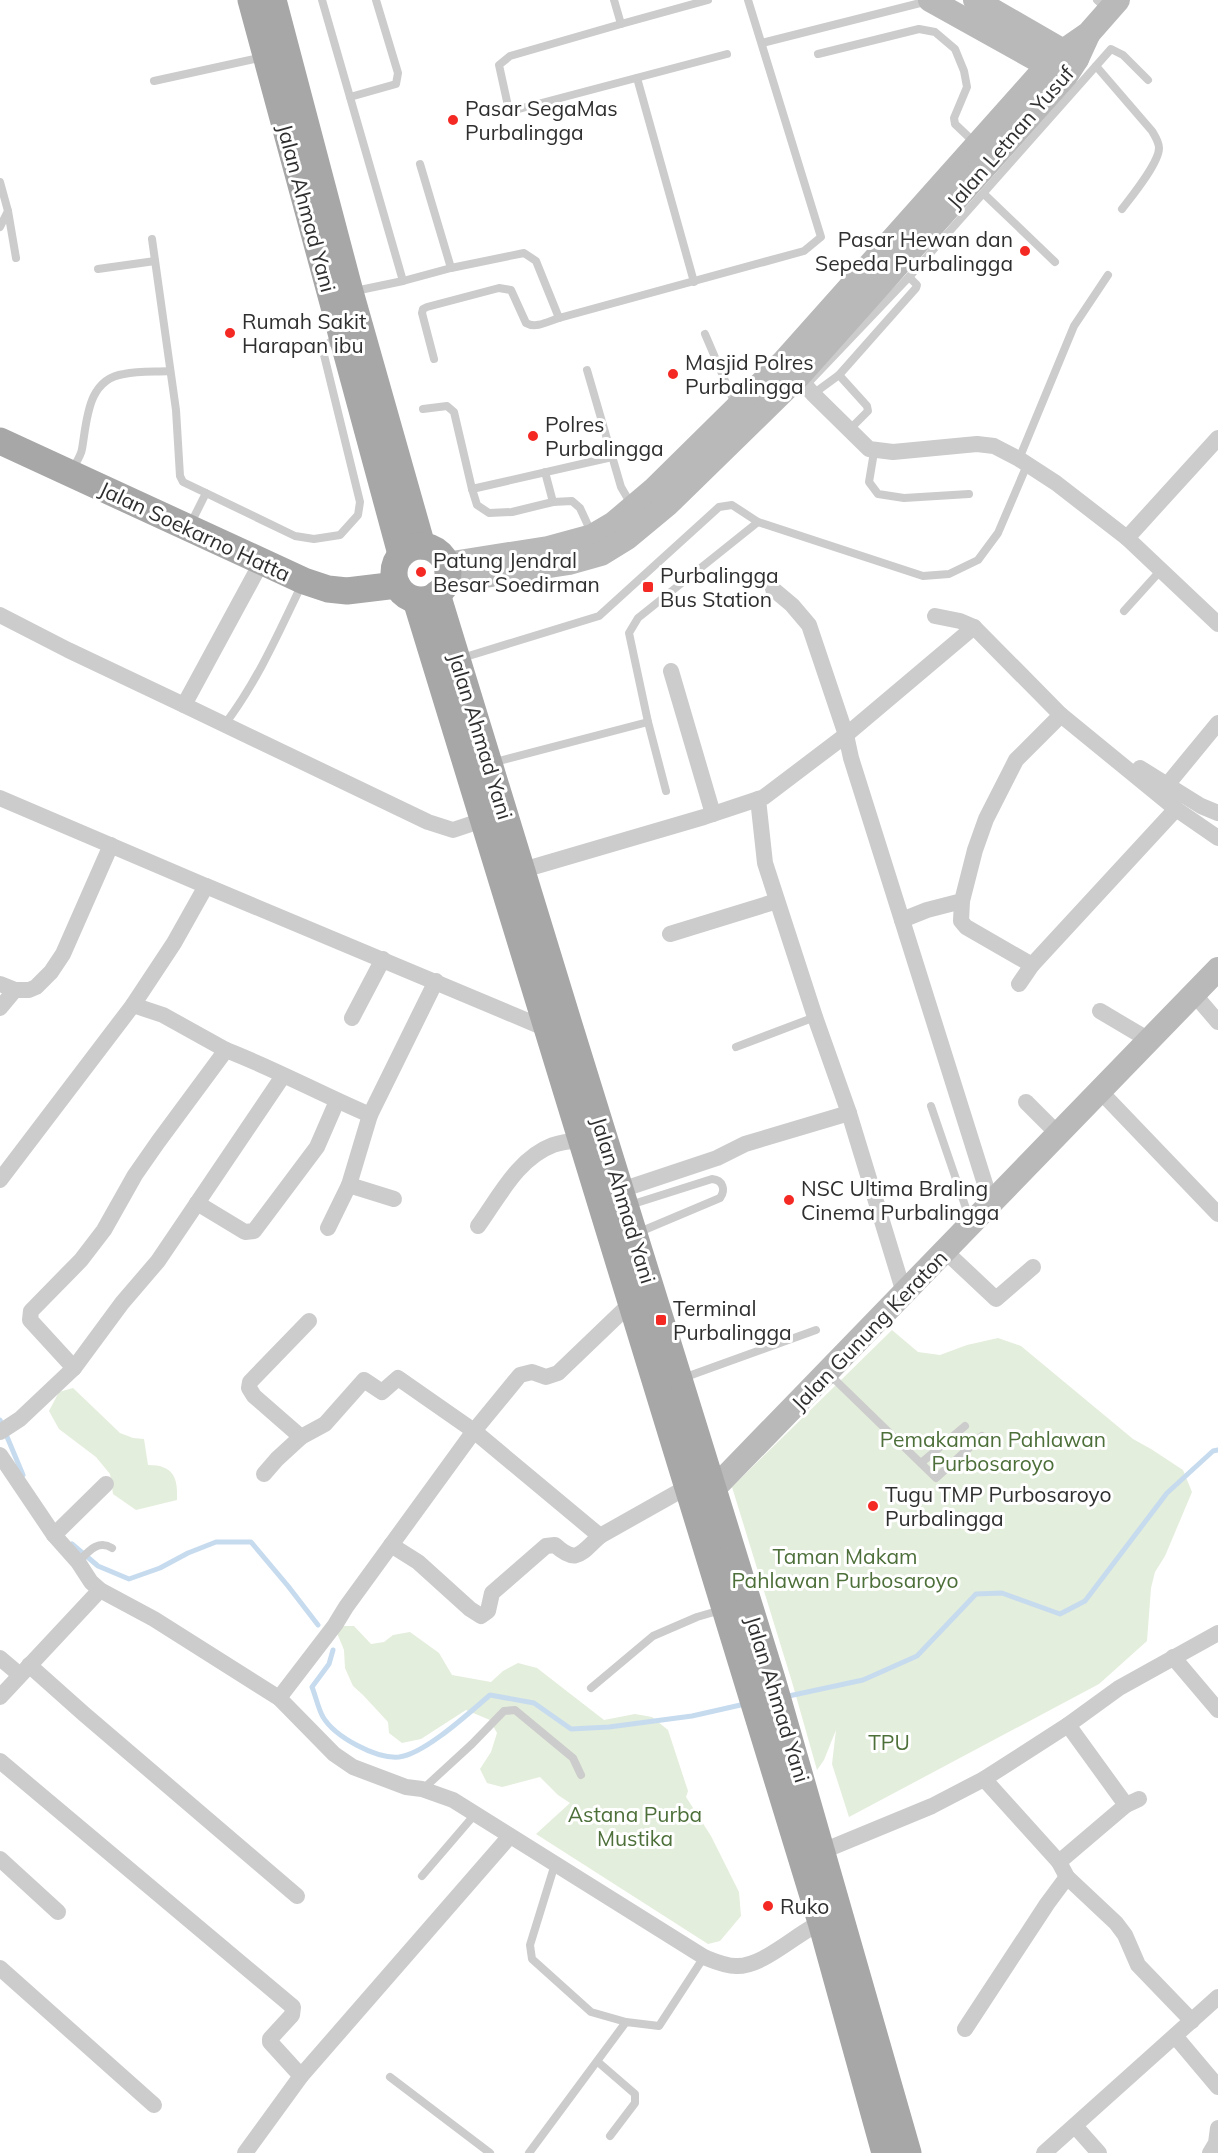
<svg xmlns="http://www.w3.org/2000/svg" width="1218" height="2153" font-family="Mulish,sans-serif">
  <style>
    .green { fill: #e4eedc }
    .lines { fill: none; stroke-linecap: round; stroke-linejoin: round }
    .stream { stroke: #c7dbef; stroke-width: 5 }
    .lane { stroke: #ccc; stroke-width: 8 }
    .street { stroke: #ccc; stroke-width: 16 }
    .secondary { stroke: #b9b9b9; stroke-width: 24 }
    .primary { stroke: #a7a7a7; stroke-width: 27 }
    .poi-dot { fill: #f42924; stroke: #fff; stroke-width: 2 }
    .labels { text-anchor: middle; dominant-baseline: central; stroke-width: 6; stroke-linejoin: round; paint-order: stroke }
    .poi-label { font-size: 21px; fill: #2f2f2f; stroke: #fff; text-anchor: start }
    .street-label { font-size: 21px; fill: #2f2f2f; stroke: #fff }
    .park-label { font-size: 21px; fill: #4d6f39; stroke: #fff }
  </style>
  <rect width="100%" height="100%" fill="#fff"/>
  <g class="green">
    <path d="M 892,1330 L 918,1352 L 940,1355 L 967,1345 L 998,1338 L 1021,1346 L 1133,1439 L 1151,1449 L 1183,1470 L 1192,1492 L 1165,1556 L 1155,1572 L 1151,1588 L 1147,1641 L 1099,1684 L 849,1817 L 832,1764 L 836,1730 L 824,1760 L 817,1770 L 792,1682 L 732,1487 Z"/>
    <path d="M 73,1388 L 120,1433 L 133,1438 L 144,1439 L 148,1465 C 174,1465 178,1478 177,1500 L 136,1510 L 113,1494 L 110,1474 L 96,1457 L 59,1429 L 49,1411 L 59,1392 Z"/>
    <path d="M 342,1626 L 354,1626 L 371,1644 L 384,1642 L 393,1635 L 410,1632 L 439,1653 L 452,1675 L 491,1682 L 503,1671 L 518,1663 L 537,1668 L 604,1720 L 635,1714 L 652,1717 L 668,1730 L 688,1791 L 686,1797 L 711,1836 L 739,1892 L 741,1916 L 720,1941 L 708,1944 L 536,1834 L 570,1803 L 558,1795 L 540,1777 L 502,1787 L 487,1783 L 480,1769 L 491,1752 L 497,1733 L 490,1720 L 466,1710 L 421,1739 L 402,1743 L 389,1733 L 388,1722 L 363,1695 L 353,1686 L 345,1668 L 344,1650 L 337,1633 Z"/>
  </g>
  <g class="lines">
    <g class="stream">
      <path d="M 0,1420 L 23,1475"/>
      <path d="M 72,1544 L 98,1566 L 129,1579 L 160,1568 L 188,1553 L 216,1542 L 251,1542 L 288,1586 L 318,1625"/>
      <path d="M 333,1650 L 329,1664 L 312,1687 C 316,1697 318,1708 323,1717 C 335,1737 376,1759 399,1757 C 425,1754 470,1712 490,1695 L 534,1703 L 571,1729 L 609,1727 L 692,1716 L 745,1704"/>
      <path d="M 784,1697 L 863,1680 L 917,1656 L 976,1594 L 1002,1593 L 1060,1614 L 1085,1601 L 1167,1493 L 1213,1451 L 1218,1450"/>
    </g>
    <g class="lane">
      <path d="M 322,0 L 403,281 L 355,291"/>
      <path d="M 614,0 L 621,24 L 510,56 L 499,65 L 508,106 L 515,110 L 727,54"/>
      <path d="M 1097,0 L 1108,10"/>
      <path d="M 621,24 L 708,0"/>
      <path d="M 762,43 L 928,1"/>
      <path d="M 818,54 L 919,29 L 935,32 L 955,49 L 964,71 L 967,87 L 954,118 L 955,124 L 976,144"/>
      <path d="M 1096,66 L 1152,131 C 1155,136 1159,142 1159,148 C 1159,163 1132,196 1122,209"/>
      <path d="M 637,78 L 694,282"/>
      <path d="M 154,81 L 263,57"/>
      <path d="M 350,97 L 396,84 L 398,73 L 376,0"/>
      <path d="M 420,164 L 451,268"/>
      <path d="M 0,182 L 8,211 L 0,227"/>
      <path d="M 984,194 L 1055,262"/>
      <path d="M 8,211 L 16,258"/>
      <path d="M 152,239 L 176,410 L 180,476 L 183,482 L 206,493 L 190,525"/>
      <path d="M 98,269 L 155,261"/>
      <path d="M 403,281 L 451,268 L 524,253 L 536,261 L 559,318 L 804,251 L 821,237 L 748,0"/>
      <path d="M 705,334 L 735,404"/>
      <path d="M 434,359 L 422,313 L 423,309 L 427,307 L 499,288 L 511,290 L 526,323 C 536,329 549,321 559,318"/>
      <path d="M 587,370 L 621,487 L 631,504"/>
      <path d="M 809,382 L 909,277 L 1111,49 L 1123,55 L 1148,80"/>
      <path d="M 813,394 L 839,375"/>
      <path d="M 423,409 L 447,406 L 454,412 L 472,489 L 612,457"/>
      <path d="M 849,430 L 868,411 L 867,406 L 839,375 L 916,288 L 917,285 L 909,277"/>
      <path d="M 870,449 L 874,452 L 869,482 L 878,494 L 904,498 L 969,494"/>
      <path d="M 1019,459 L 1074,326 L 1108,275"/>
      <path d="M 72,470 C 75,464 81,456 82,449 C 87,421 87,379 124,374 C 139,371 155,372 170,371"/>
      <path d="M 545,472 L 553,502"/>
      <path d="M 472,489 L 477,505 L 489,513 L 512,512 L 553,502 L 572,501 L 580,508 L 592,534"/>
      <path d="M 206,493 L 295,536 L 314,539 L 340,535 L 358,515 L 360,502 L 324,355 L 326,345 L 339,336"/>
      <path d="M 1124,611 L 1161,570"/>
      <path d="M 462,658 L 599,616 L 719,507 L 732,505 L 758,522 L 923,576 L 949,574 L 978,560 L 998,533 L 1027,465"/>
      <path d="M 648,722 L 666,791"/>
      <path d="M 225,724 C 257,682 279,632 302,584"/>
      <path d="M 491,763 L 648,722 L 629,633 L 638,618 L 758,522"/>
      <path d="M 736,1047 L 815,1017"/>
      <path d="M 931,1106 L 970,1220"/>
      <path d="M 630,1205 L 712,1179 C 723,1180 726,1190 720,1198 L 637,1233"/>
      <path d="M 828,1373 L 936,1478 L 982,1436"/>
      <path d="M 683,1378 L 816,1330"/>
      <path d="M 921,1463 L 965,1426"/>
      <path d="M 78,1562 C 88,1552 98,1539 112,1548"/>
      <path d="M 591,1688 L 653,1636 L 697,1617 L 721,1610"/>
      <path d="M 423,1789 L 472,1744 L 504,1711 L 515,1710 L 573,1758 L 581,1775"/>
      <path d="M 555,1864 L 530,1945 L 532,1959 L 591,2012 L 626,2022"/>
      <path d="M 422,1876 L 476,1813"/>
      <path d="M 598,2062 L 635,2094 L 635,2103 L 610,2136"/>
      <path d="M 390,2077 L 490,2153"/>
      <path d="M 529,2153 L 626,2022 L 659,2026 L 704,1957"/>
    </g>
    <g class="street">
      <path d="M 791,369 L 813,394 L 869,449 L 893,452 L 977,444 L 994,446 L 1019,459 L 1056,483 L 1127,538 L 1218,624"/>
      <path d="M 1127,538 L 1218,438"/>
      <path d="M 773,589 L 792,605 L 809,625 L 846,735 L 974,627"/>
      <path d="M 0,615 L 68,650 L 184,705 L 261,563"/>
      <path d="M 935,616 L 960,621 L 974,627 L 1061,715 L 1176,809 L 1218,838"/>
      <path d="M 671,671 L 713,814"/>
      <path d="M 184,705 L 428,822 L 453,830 L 483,820"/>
      <path d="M 1140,768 L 1201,806 L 1218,813"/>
      <path d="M 1167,785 L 1218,723"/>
      <path d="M 0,798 L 206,886"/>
      <path d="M 758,799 L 765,863 L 815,1017 L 849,1113 L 904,1293"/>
      <path d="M 523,870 L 704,817 L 764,797 L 846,735 L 851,758 L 902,920 L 927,910 L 962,901 L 975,850 L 986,819 L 1016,760 L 1061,715"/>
      <path d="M 962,901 L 961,921 L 966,927 L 1032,965"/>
      <path d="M 902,920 L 991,1203"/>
      <path d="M 670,934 L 777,901"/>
      <path d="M 0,984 L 15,990 L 29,990 L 36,987 L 51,972 L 63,954 L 111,845"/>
      <path d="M 1019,984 L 1032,965 L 1176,809"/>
      <path d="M 1194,994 L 1218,1022"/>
      <path d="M 133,1005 L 163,1015 L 226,1050"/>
      <path d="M 0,1008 L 15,990"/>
      <path d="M 1100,1011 L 1149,1040"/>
      <path d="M 352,1018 L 383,959"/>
      <path d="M 1100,1091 L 1218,1214"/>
      <path d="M 1026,1102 L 1058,1134"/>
      <path d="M 0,1180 L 133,1005 L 174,943 L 206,886 L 547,1029 L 552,1029"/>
      <path d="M 349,1185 L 394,1199"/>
      <path d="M 621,1190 L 717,1158 L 745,1144 L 849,1113"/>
      <path d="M 197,1203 L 245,1232 L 254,1231 L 317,1147 L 337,1101"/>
      <path d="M 478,1226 C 499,1197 518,1158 553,1145 C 562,1142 572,1141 581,1140"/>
      <path d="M 328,1228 L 349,1185 L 370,1115 L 436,981"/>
      <path d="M 945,1251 L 996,1299 L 1033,1267"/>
      <path d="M 309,1321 L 250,1382 L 249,1388 L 254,1396 L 301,1437 L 325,1424 L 364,1380 L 382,1392 L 398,1378 L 474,1431 L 600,1536 C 581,1553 577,1565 555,1545 L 546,1546 L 492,1593 L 488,1611 L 481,1616 L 470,1609 L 418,1562 L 391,1545"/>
      <path d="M 74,1368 L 30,1320 L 31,1311 L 81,1260 L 104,1230 L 135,1175 L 158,1142 L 226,1050 C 275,1069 321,1094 370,1115"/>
      <path d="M 0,1432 L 20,1419 L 74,1368 L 122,1303 L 158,1261 L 283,1076"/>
      <path d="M 0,1455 L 54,1535 L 78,1562 L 91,1582 L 100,1590 L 154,1619 L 279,1698 L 334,1754 L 353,1767 L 406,1787 L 422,1789 L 453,1800 L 704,1957 C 714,1961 725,1966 736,1966 C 765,1967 799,1930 828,1919"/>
      <path d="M 264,1474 L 277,1459 L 301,1437"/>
      <path d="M 54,1535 L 106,1484"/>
      <path d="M 600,1536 L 687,1487"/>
      <path d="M 1173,1657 L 1218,1710"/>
      <path d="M 0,1658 L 20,1675"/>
      <path d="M 29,1665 L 84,1714 L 297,1896"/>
      <path d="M 0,1697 L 100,1590"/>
      <path d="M 279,1698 L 335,1625 L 346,1607 L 474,1431 L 520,1375 L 532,1372 L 546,1377 L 558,1373 L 631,1303"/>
      <path d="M 1068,1725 L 1126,1805"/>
      <path d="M 0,1761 L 293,2007 L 292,2015 L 270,2039 L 270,2042 L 301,2076"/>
      <path d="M 984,1779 L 1059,1862"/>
      <path d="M 823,1851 L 932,1806 L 984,1779 L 1068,1725 L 1119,1688 L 1218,1633"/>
      <path d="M 0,1859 L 58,1912"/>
      <path d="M 1067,1877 L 1059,1862 L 1126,1805 L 1139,1799"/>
      <path d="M 0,1968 L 154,2105"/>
      <path d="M 965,2029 L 1047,1904 L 1067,1877 L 1116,1923 L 1125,1935 L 1138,1965 L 1192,2021"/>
      <path d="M 1175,2036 L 1218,2087"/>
      <path d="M 1075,2126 L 1099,2153"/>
      <path d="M 245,2153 L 301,2076 L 510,1836"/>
      <path d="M 1044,2153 L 1218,1997"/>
      <path d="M 1210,2153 L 1216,2143 L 1218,2128"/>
    </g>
    <g class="secondary">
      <path d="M 930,0 L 1061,73"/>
      <path d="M 975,0 L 1077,59"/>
      <path d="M 446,564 L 548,548 L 592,536 L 614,523 L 653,490 L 784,361 L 1047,66 L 1063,51 L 1089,33 L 1118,0"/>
      <path d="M 446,582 L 569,563 L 601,554 L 627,538 L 668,504 L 798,377 L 1066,76 L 1077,59 L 1088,35"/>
      <path d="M 702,1501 L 1218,969"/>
    </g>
    <g class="primary">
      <path d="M 251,0 L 401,554"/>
      <path d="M 273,0 L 350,292 L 422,546"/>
      <path d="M 0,441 L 304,581 L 328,589 L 347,591 L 397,585"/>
      <circle cx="421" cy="573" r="27"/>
      <path d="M 437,594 L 570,1028 L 772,1679 L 908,2153"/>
      <path d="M 416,600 L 821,1922 L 885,2153"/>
    </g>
  </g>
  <g class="poi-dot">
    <circle cx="453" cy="120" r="6"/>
    <circle cx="1025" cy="251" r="6"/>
    <circle cx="230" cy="333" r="6"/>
    <circle cx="673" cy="374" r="6"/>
    <circle cx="533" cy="436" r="6"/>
    <circle cx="421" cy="572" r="6"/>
    <rect x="642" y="581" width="12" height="12" rx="3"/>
    <circle cx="789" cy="1200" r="6"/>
    <rect x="655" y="1314" width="12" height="12" rx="3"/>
    <circle cx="873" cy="1506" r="6"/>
    <circle cx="768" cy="1906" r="6"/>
  </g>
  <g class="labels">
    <g class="poi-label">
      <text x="465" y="108">Pasar SegaMas<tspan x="465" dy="24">Purbalingga</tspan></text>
      <text x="1013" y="239" text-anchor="end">Pasar Hewan dan<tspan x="1013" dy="24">Sepeda Purbalingga</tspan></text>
      <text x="242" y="321">Rumah Sakit<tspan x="242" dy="24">Harapan ibu</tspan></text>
      <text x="685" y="362">Masjid Polres<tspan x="685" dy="24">Purbalingga</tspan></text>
      <text x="545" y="424">Polres<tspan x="545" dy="24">Purbalingga</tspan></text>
      <text x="433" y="560">Patung Jendral<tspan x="433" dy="24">Besar Soedirman</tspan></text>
      <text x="660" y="575">Purbalingga<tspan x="660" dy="24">Bus Station</tspan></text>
      <text x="801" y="1188">NSC Ultima Braling<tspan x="801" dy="24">Cinema Purbalingga</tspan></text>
      <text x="673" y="1308">Terminal<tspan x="673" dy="24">Purbalingga</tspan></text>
      <text x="885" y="1494">Tugu TMP Purbosaroyo<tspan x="885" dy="24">Purbalingga</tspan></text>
      <text x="780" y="1906">Ruko</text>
    </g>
    <g class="street-label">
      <text transform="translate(1010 137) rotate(-49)">Jalan Letnan Yusuf</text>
      <text transform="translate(307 208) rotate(75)">Jalan Ahmad Yani</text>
      <text transform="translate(195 531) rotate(25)">Jalan Soekarno Hatta</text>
      <text transform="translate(481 736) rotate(73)">Jalan Ahmad Yani</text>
      <text transform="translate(624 1200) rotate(73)">Jalan Ahmad Yani</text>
      <text transform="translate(869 1330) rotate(-46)">Jalan Gunung Keraton</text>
      <text transform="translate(778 1699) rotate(73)">Jalan Ahmad Yani</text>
    </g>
    <g class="park-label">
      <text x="993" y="1439">Pemakaman Pahlawan<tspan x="993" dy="24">Purbosaroyo</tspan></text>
      <text x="845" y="1556">Taman Makam<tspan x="845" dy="24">Pahlawan Purbosaroyo</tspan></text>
      <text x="889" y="1742">TPU</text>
      <text x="635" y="1814">Astana Purba<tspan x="635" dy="24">Mustika</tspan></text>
    </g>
  </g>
</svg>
